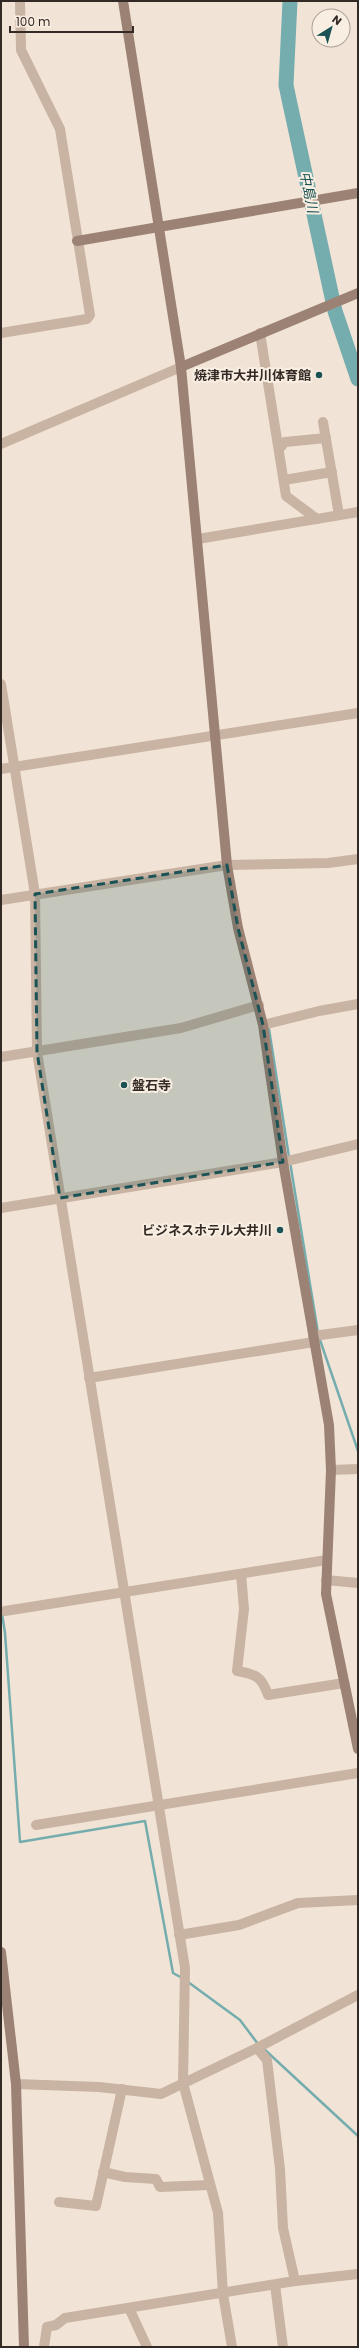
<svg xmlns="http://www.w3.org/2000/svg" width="359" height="2348" font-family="Poppins,'Noto Sans JP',sans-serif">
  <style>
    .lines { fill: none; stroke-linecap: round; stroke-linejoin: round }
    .stream { stroke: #75adae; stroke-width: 2.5 }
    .river { stroke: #75adae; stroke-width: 15 }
    .street { stroke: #c9b3a2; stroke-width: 10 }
    .secondary { stroke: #9c8274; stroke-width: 10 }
    .marked { fill: #1a5255; fill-opacity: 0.2; stroke: #1a5255; stroke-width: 3; stroke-dasharray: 8 5; stroke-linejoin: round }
    .poi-dot { fill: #1a5255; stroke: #f9eee2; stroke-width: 1.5 }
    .labels { text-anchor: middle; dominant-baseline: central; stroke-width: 4; stroke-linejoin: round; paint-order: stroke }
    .poi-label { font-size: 13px; font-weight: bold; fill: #332925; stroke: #f9eee2; text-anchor: end }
    .water-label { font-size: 14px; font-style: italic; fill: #1a5255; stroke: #f9eee2 }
  </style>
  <rect width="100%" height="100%" fill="#f1e4d6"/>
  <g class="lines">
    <g class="stream">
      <path d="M 269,1029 L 289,1157"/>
      <path d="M 290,1162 L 318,1333"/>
      <path d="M 319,1337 L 358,1451"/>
      <path d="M 1,1607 L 5,1633 L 20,1842 L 145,1821 L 173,1973 L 182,1978"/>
      <path d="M 188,1982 L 240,2020 L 258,2044"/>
      <path d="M 264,2049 L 358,2136"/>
    </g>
    <path class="river" d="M 290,1 L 286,85 L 290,104 L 335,311 L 358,379"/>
    <g class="street">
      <path d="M 1,333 L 87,319 L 90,315 L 60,129 L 21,50 L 20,1"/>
      <path d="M 260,333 L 286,496 L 317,519"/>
      <path d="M 323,422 L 339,515"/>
      <path d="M 1,444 L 181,367"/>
      <path d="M 279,449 L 285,442 L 326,438"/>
      <path d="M 284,480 L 332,472"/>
      <path d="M 198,539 L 358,512"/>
      <path d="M 1,684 L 35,894 L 37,1052 L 185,1968 L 183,2083 L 218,2213 L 223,2294 L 232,2347"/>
      <path d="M 1,769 L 358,713"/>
      <path d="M 1,900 L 227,865 L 328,863 L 358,859"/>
      <path d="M 263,1025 L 319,1011 L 358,1004"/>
      <path d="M 1,1057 L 181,1028 L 259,1005"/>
      <path d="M 1,1208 L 283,1162 L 358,1144"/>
      <path d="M 313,1336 L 358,1330"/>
      <path d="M 89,1378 L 314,1342"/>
      <path d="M 331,1470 L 358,1469"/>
      <path d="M 241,1574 L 244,1609 L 237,1671 C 256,1674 262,1677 268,1695 L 344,1683"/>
      <path d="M 326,1580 L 358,1583"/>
      <path d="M 5,1611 L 327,1560"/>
      <path d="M 36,1825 L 358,1773"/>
      <path d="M 179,1935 L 239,1925 L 298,1903 L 358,1900"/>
      <path d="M 257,2048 L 267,2060 L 280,2169 L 283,2228 L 295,2281"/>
      <path d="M 16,2084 L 99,2087 L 161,2094 L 257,2048 L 358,1995"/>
      <path d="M 103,2172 L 125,2177 L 156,2179 L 160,2187 L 210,2185"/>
      <path d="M 59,2202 L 96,2206 L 122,2089"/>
      <path d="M 275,2285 L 283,2347"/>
      <path d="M 129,2308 L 147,2347"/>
      <path d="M 44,2347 L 47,2327 L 56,2325 L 65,2318 L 295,2281 L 358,2274"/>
    </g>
    <g class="secondary">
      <path d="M 123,1 L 181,367 L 227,865 L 238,928 L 263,1025 L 283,1162 L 329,1425 L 331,1470 L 326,1594 L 358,1749"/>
      <path d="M 77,241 L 358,193"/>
      <path d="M 181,367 L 358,293"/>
      <path d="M 1,1952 L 16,2084 L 24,2347"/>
    </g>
  </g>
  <path class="marked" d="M 227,865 L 238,928 L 263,1025 L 283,1162 L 60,1198 L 37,1052 L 35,894 Z"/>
  <g class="poi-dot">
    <circle cx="319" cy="375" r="4"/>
    <circle cx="124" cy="1085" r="4"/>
    <circle cx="280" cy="1230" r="4"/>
  </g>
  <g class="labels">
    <g class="poi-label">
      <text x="311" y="375">焼津市大井川体育館</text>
      <text x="132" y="1085" text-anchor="start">盤石寺</text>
      <text x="272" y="1230">ビジネスホテル大井川</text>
    </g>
    <g class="water-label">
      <text transform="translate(309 192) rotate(78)">中島川</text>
    </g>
  </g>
  <rect width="359" height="2348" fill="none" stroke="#332925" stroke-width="4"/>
  <g transform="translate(331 28) rotate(37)"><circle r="19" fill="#f9eee2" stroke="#aa9f96"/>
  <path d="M0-3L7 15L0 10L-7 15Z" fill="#1a5255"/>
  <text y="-6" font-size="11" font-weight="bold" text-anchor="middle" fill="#332925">N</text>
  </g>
  <path d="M10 26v6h123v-6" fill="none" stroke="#332925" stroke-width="2"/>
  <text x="16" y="26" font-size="12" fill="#332925" stroke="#f9eee2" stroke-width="3" paint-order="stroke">100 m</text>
</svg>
